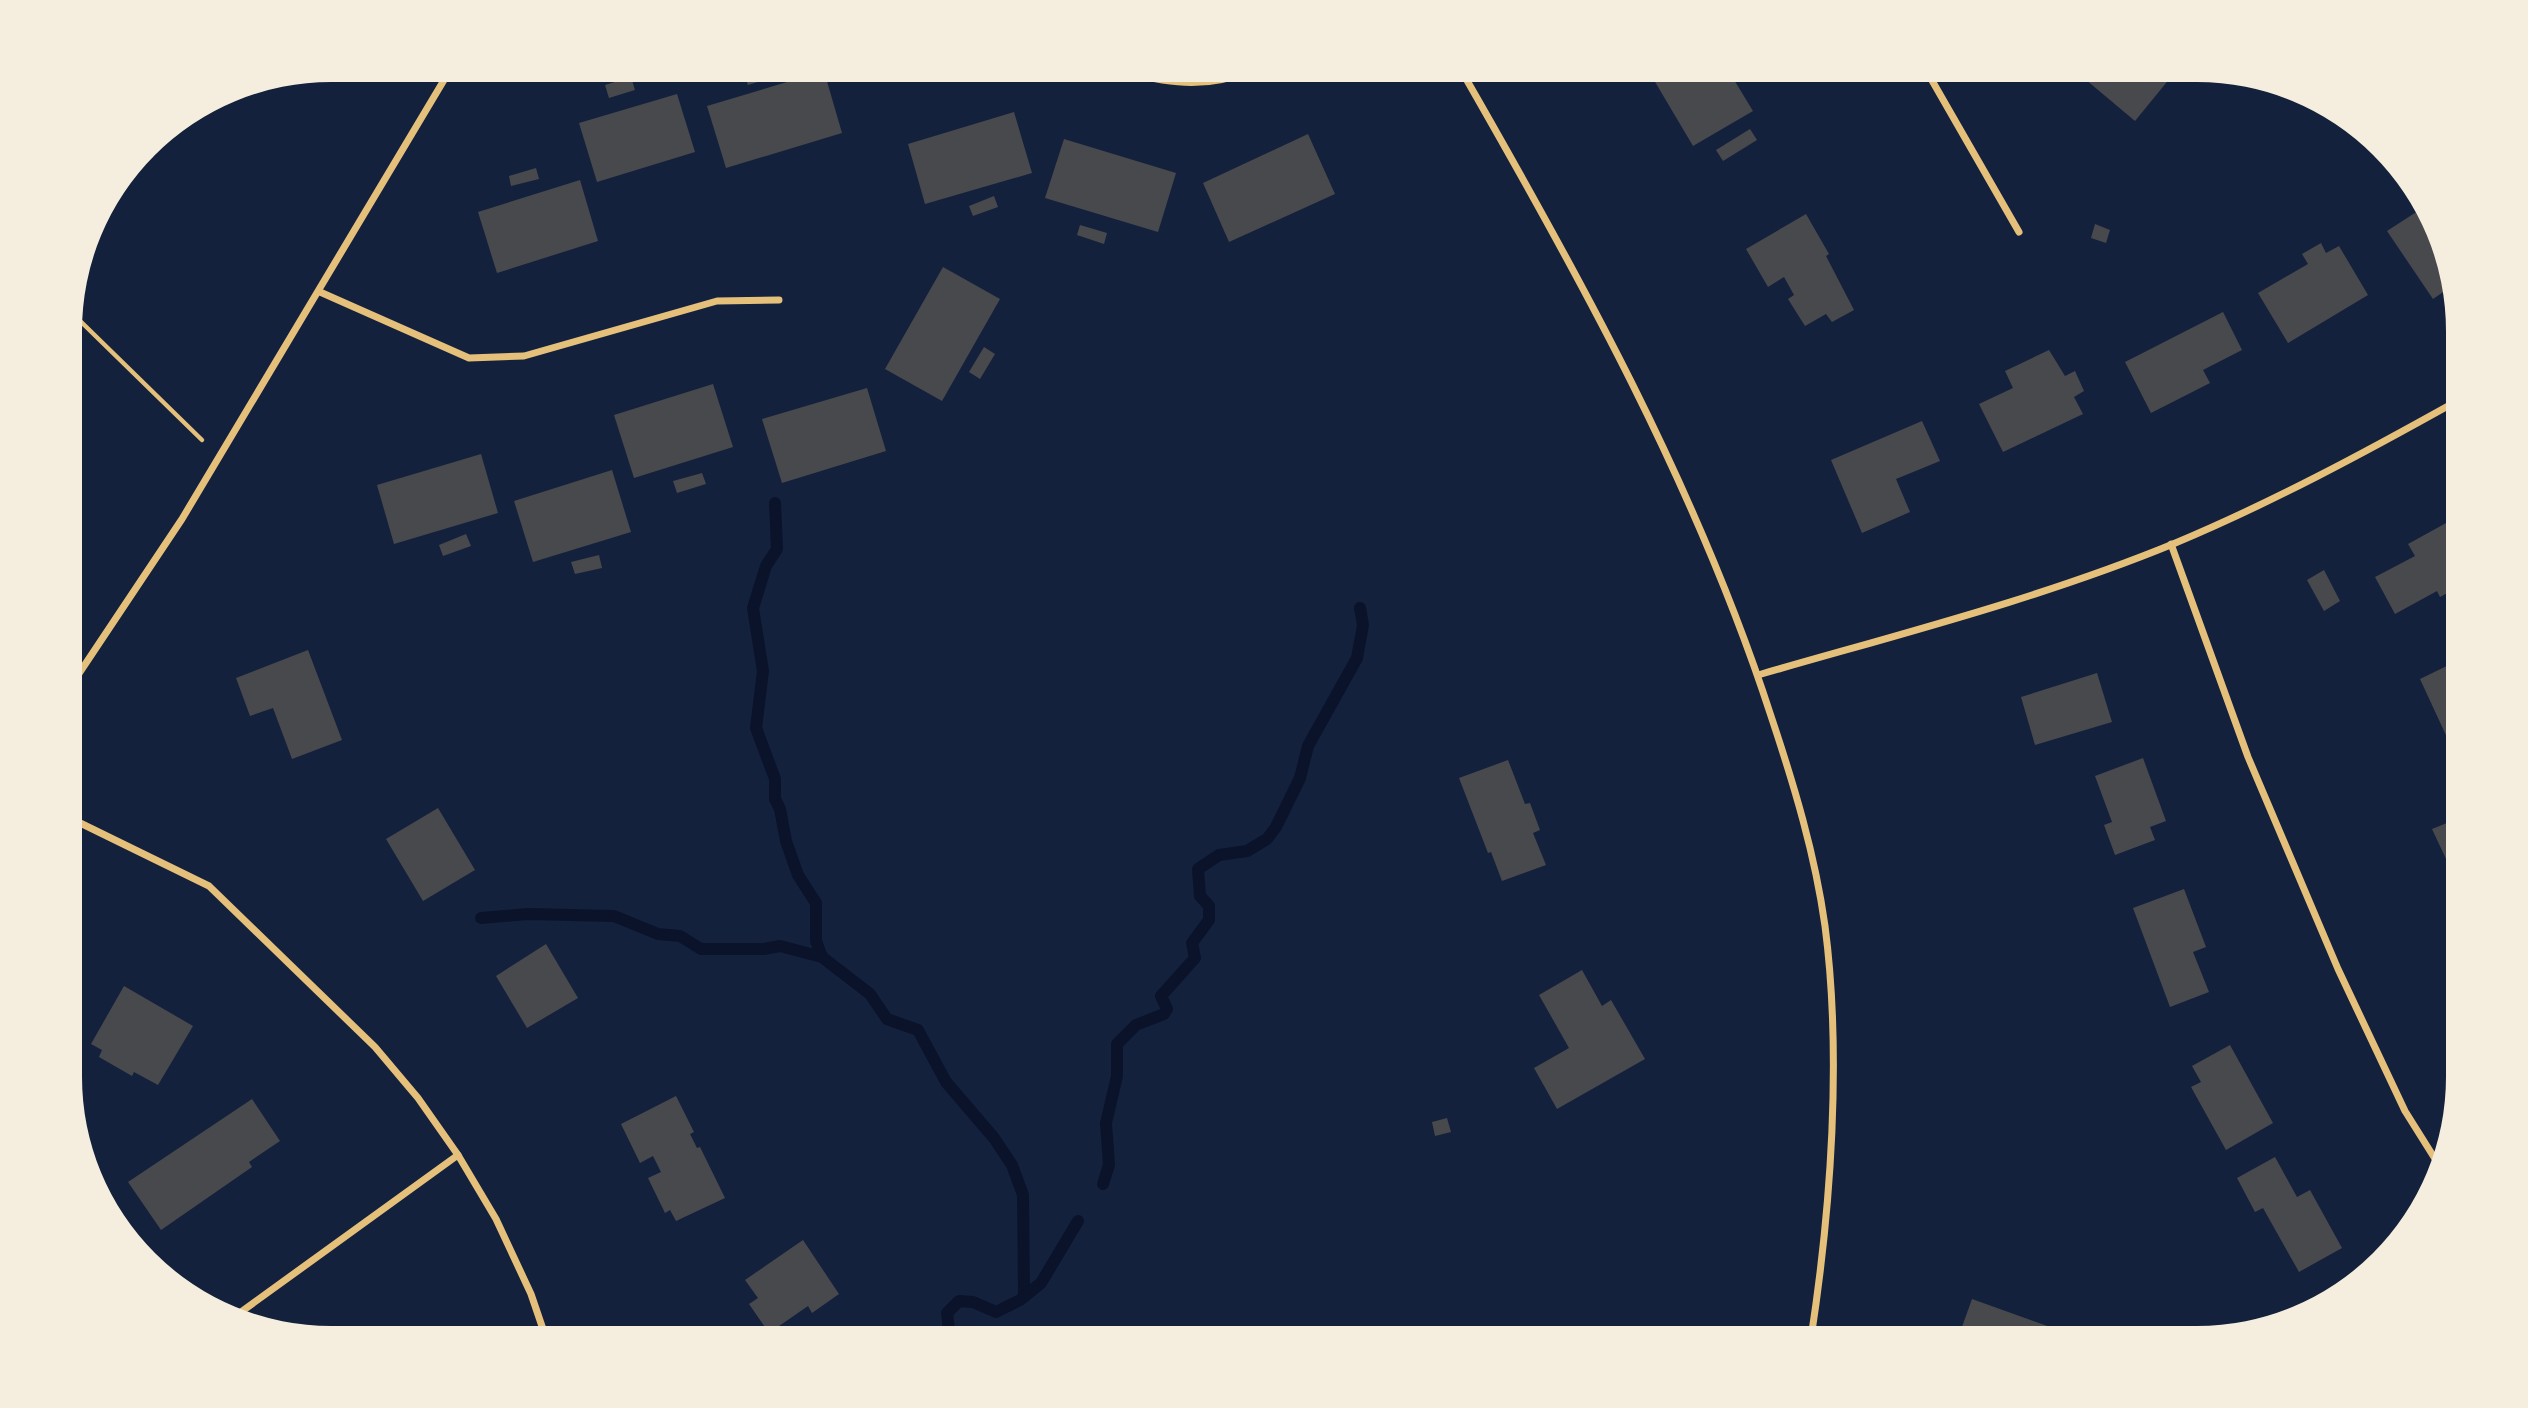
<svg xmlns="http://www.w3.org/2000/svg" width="2528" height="1408" font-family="'Fira Sans',sans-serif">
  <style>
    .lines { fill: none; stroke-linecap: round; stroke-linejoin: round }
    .stream { stroke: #0b132b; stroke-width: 12 }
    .building { fill: #48494c }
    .path { stroke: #e5c07b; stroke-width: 4.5 }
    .minor { stroke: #e5c07b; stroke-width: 7 }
  </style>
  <rect width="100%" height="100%" fill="#14213d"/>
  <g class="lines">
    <g class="stream">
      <path d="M 775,503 L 777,549 L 766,566 L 753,608 L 763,671 L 756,728 L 775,779 L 775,799 L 780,809 L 786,841 L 798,875 L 816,903 L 816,941 L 822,957"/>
      <path d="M 481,918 L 528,914 L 614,916 L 658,934 L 680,936 L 701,949 L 764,949 L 780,946 L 822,957 L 870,994 L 887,1019 L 918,1030 L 946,1082 L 994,1138 L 1012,1165 L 1023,1195 L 1024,1295"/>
      <path d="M 1103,1184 L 1109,1165 L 1106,1123 L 1117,1076 L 1117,1044 L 1136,1025 L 1164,1014 L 1167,1009 L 1161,996 L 1195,958 L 1192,943 L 1209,920 L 1209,906 L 1200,896 L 1198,869 L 1219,855 L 1247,851 L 1267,839 L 1276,827 L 1300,778 L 1308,746 L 1357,658 L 1363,625 L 1360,608"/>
      <path d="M 950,1338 L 947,1313 L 959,1301 L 973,1302 L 996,1312 L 1020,1300 L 1041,1283 L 1078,1221"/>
    </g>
  </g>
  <g class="building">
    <path d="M 771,70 L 774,77 L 748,85 L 743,71 Z"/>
    <path d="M 1648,70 L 1728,70 L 1753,111 L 1693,146 Z"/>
    <path d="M 2082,70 L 2173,70 L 2175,72 L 2135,121 L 2079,74 Z"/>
    <path d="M 824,71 L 842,133 L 726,168 L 707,106 Z"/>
    <path d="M 631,77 L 635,90 L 609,98 L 605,85 Z"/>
    <path d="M 677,94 L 695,152 L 597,182 L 579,123 Z"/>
    <path d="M 1014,112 L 1032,173 L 925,204 L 908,144 Z"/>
    <path d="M 1750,129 L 1757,140 L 1723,161 L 1716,150 Z"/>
    <path d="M 1308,134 L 1335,194 L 1229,242 L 1203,183 Z"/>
    <path d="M 1064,139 L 1176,173 L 1158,232 L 1045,198 Z"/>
    <path d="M 536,168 L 539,179 L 511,186 L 509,176 Z"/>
    <path d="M 580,180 L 598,241 L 497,273 L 478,212 Z"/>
    <path d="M 994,196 L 998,207 L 973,216 L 969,206 Z"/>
    <path d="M 2424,207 L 2444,247 L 2452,286 L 2433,299 L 2387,231 Z"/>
    <path d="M 1806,214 L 1829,254 L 1826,256 L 1854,310 L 1832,322 L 1826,314 L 1805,326 L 1788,299 L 1794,295 L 1784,277 L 1768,287 L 1746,249 Z"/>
    <path d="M 2095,224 L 2110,230 L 2106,243 L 2091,238 Z"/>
    <path d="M 1080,225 L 1107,233 L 1104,244 L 1077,235 Z"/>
    <path d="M 2321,243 L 2326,253 L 2339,246 L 2368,295 L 2288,343 L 2258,293 L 2308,264 L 2302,254 Z"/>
    <path d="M 943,267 L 1000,299 L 942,401 L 885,369 Z"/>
    <path d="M 2223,312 L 2242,350 L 2203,370 L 2210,383 L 2151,413 L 2125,362 Z"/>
    <path d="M 984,347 L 995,354 L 980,379 L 969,372 Z"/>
    <path d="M 2049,350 L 2065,376 L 2075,371 L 2084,391 L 2074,397 L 2083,414 L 2003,452 L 1979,404 L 2013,388 L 2005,371 Z"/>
    <path d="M 713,384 L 733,447 L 634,478 L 614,415 Z"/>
    <path d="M 867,388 L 886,451 L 782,483 L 762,419 Z"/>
    <path d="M 1922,421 L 1940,461 L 1896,479 L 1910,512 L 1862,533 L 1831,460 Z"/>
    <path d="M 481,454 L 498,513 L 394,544 L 377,485 Z"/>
    <path d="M 612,470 L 631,532 L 533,562 L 514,501 Z"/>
    <path d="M 702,473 L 706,484 L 677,493 L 673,481 Z"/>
    <path d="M 2457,517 L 2457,588 L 2440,597 L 2437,591 L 2395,614 L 2375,577 L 2415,556 L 2408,544 Z"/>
    <path d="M 466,534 L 471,546 L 443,556 L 439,545 Z"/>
    <path d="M 599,555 L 602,568 L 575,574 L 571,562 Z"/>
    <path d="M 2324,570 L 2340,601 L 2324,611 L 2307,580 Z"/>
    <path d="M 308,650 L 342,740 L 292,759 L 273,708 L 250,716 L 236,678 Z"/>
    <path d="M 2457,661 L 2457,759 L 2420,679 Z"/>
    <path d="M 2097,673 L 2112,722 L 2035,745 L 2021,697 Z"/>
    <path d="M 2143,758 L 2166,821 L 2150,827 L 2155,840 L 2115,855 L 2104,825 L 2112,822 L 2095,776 Z"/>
    <path d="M 1508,760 L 1525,804 L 1530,803 L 1540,830 L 1533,833 L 1546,865 L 1502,881 L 1491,852 L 1488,853 L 1459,778 Z"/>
    <path d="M 438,808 L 475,870 L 423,901 L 386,839 Z"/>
    <path d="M 2457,819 L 2457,869 L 2453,858 L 2447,861 L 2432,829 Z"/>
    <path d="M 2184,889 L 2206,947 L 2193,952 L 2209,992 L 2170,1007 L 2133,908 Z"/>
    <path d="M 546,944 L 578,998 L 527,1028 L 496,976 Z"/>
    <path d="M 1582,970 L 1602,1006 L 1611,1000 L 1645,1059 L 1557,1109 L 1534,1068 L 1569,1048 L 1539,995 Z"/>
    <path d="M 124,986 L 193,1026 L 158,1085 L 134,1072 L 132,1076 L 99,1057 L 102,1050 L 91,1044 Z"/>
    <path d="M 2230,1045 L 2273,1123 L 2226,1150 L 2191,1087 L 2201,1082 L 2192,1066 Z"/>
    <path d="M 676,1096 L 694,1132 L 690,1134 L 697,1148 L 700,1147 L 725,1198 L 676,1221 L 670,1210 L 665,1213 L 648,1178 L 661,1172 L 653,1156 L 640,1163 L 621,1124 Z"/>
    <path d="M 252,1099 L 280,1141 L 249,1162 L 252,1167 L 161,1230 L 128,1182 Z"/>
    <path d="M 1447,1118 L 1451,1132 L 1435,1136 L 1432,1122 Z"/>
    <path d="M 2275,1157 L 2297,1197 L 2310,1190 L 2342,1248 L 2299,1272 L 2263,1208 L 2255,1212 L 2237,1178 Z"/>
    <path d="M 803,1240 L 839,1294 L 812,1313 L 808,1306 L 769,1333 L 749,1304 L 758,1298 L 745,1280 Z"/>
    <path d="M 1972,1299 L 2078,1337 L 1958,1338 Z"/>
  </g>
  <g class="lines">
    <path class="path" d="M 72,313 L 202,440"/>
    <g class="minor">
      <path d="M 1118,70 C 1163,83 1207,90 1251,70"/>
      <path d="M 1461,70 C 1580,277 1697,488 1771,716 C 1794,785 1815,854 1825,926 C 1842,1056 1831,1208 1811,1338"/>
      <path d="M 1926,70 L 2019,232"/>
      <path d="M 320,292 L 469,358 L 524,356 L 717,301 L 779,300"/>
      <path d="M 2171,544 L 2248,757 L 2338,969 L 2405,1111 L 2437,1162"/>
      <path d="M 1758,675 C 1896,635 2039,599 2173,544 C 2271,503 2364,453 2457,401"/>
      <path d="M 72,684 L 182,519 L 450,70"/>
      <path d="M 72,819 L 209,886 L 375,1047 L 418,1098 L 458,1155 L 496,1219 L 531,1294 L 546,1338"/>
      <path d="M 234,1317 L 458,1155"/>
    </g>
  </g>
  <path d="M0 0H2528V1408H0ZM331 82H2197A249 249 0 0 1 2446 331V1077A249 249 0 0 1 2197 1326H331A249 249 0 0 1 82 1077V331A249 249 0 0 1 331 82Z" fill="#f5edde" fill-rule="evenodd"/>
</svg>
